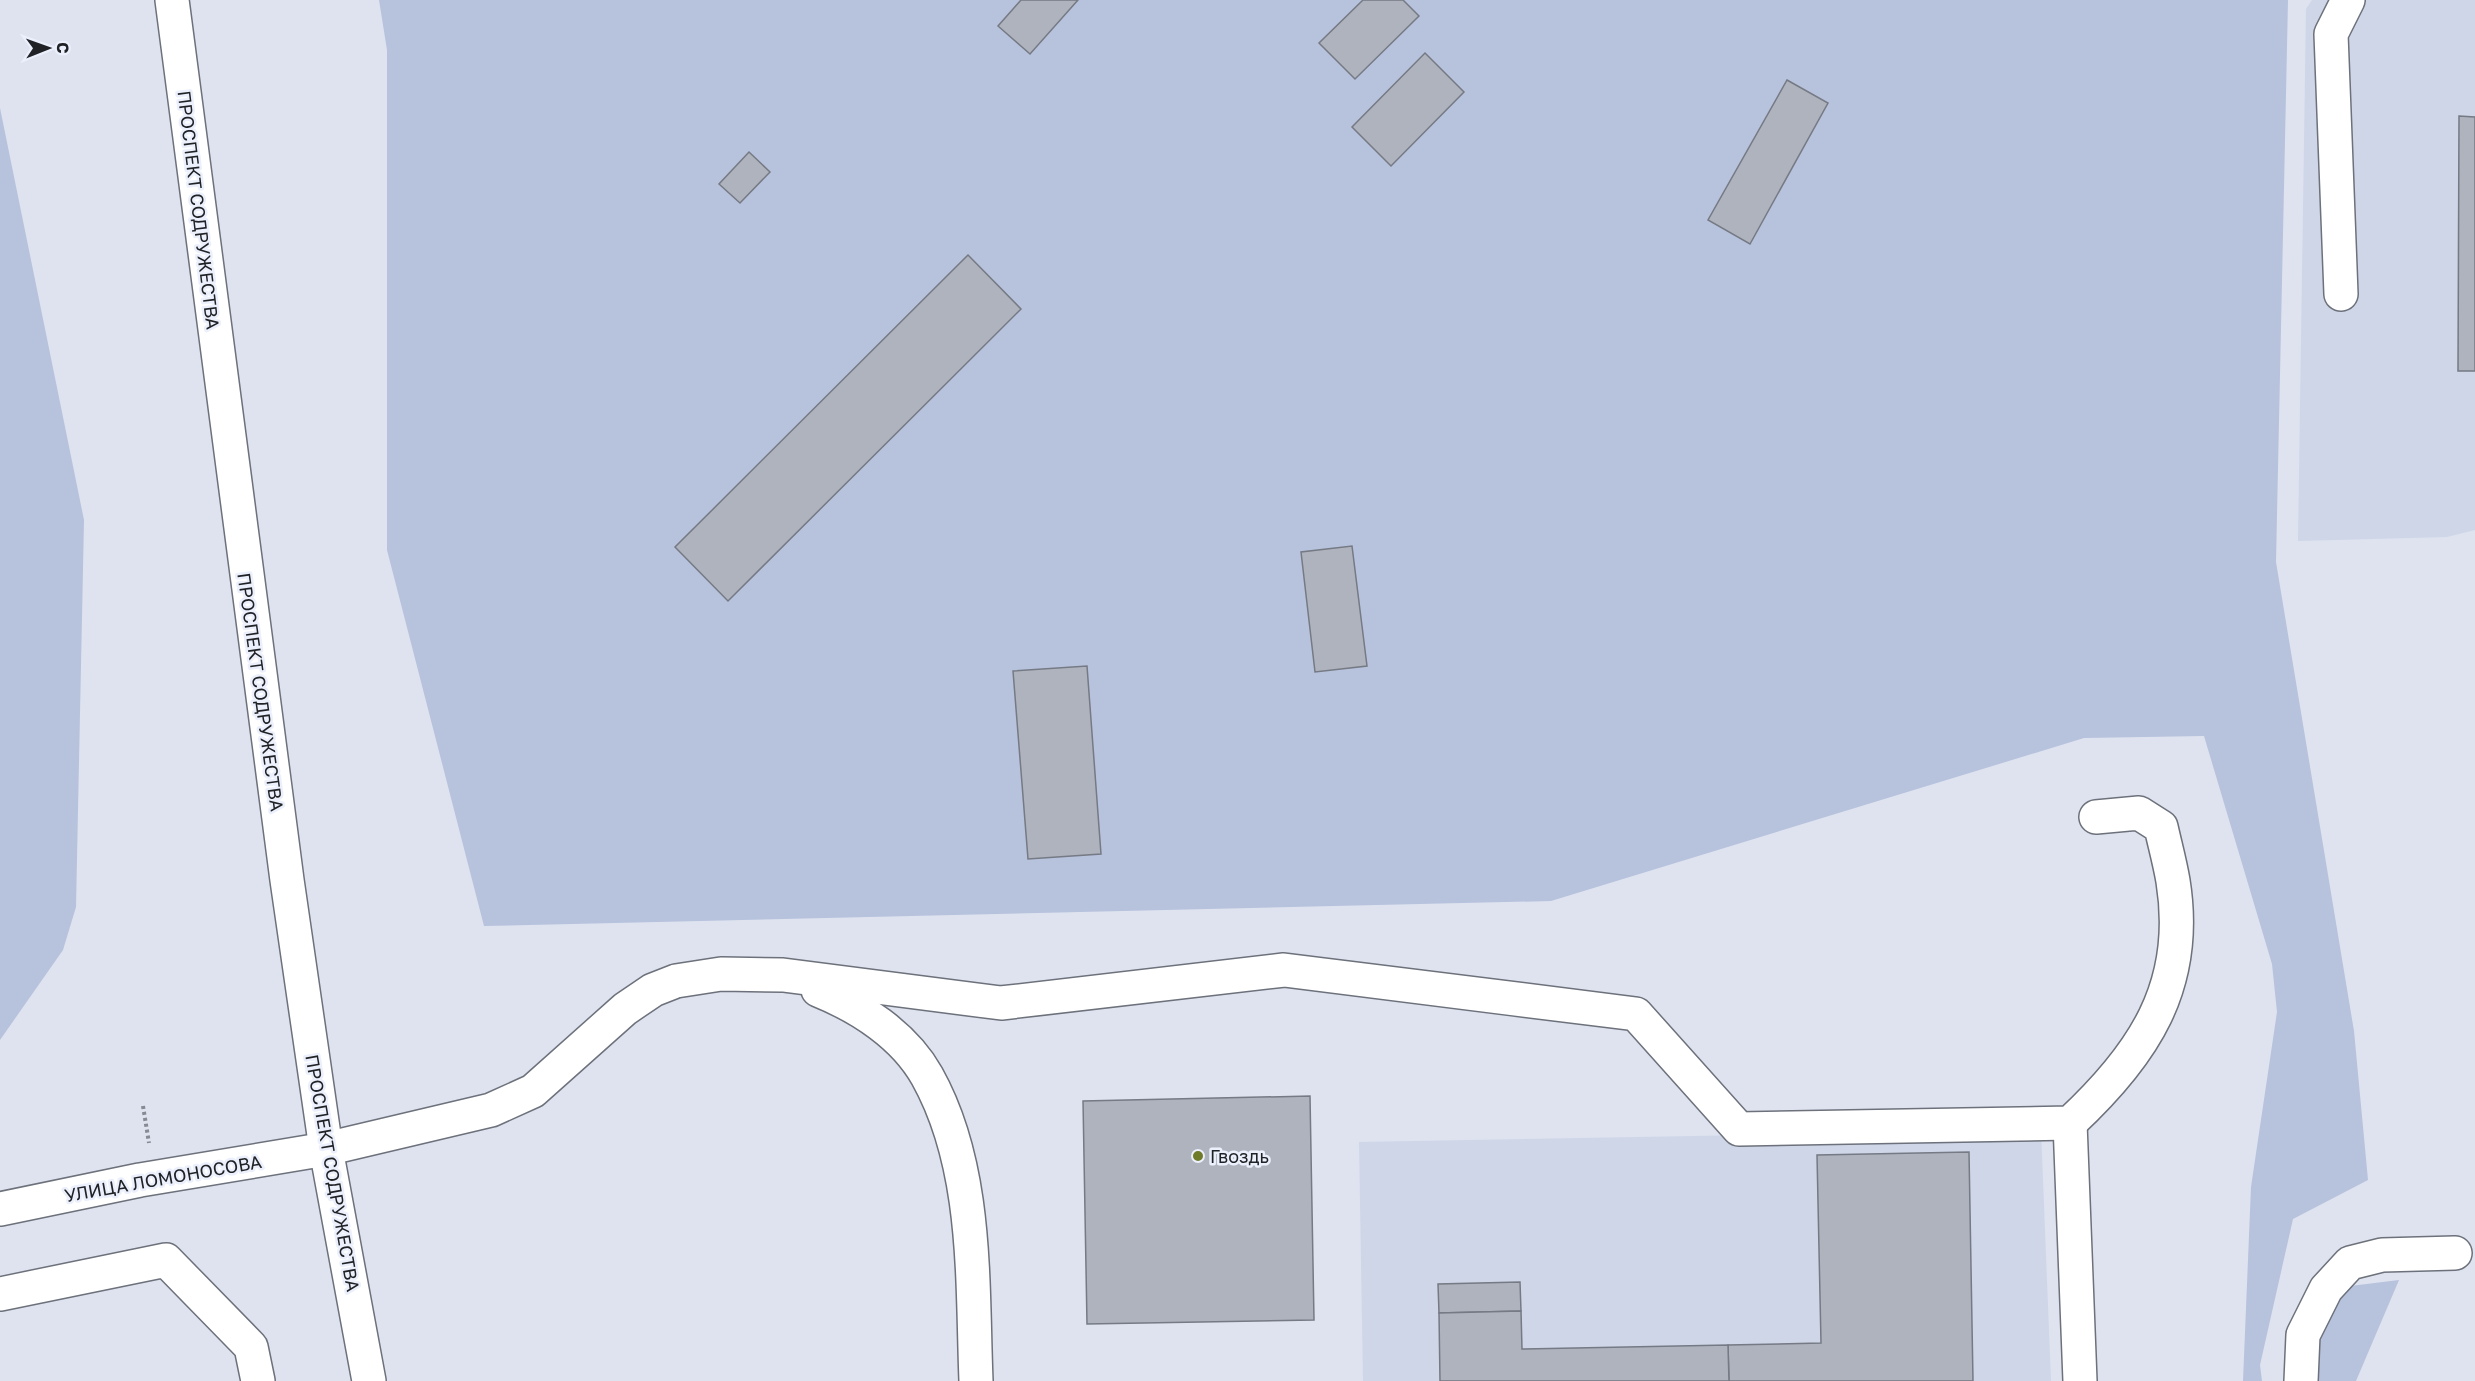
<svg xmlns="http://www.w3.org/2000/svg" width="2475" height="1381" font-family="'Golos Text',sans-serif">
  <style>
    .built { fill: #ced6e8 }
    .green { fill: #b7c2dd }
    .building { fill: #aeb3be; stroke: #757a84; stroke-width: 1.5 }
    .lines { fill: none; stroke-linecap: round; stroke-linejoin: round }
    .minor-casing { stroke: #6c717b; stroke-width: 36 }
    .major-casing { stroke: #6c717b; stroke-width: 36 }
    .path { stroke: #878a92; stroke-width: 4; stroke-dasharray: 3 3; stroke-linecap: butt }
    .minor { stroke: #fff; stroke-width: 33 }
    .major { stroke: #fff; stroke-width: 33 }
    .poi-dot { fill: #6f7b28; stroke: #ebf0fc; stroke-width: 2 }
    .labels { text-anchor: middle; dominant-baseline: central; stroke-width: 5; stroke-linejoin: round; paint-order: stroke }
    .street-label { font-size: 18px; fill: #202226; stroke: #ebf0fc }
    .poi-label { font-size: 18px; fill: #202226; stroke: #ebf0fc; text-anchor: start }
  </style>
  <rect width="100%" height="100%" fill="#dee3ef"/>
  <g class="built">
    <path d="M 2312,0 L 2475,0 L 2475,530 L 2447,537 L 2298,541 L 2306,9 Z"/>
    <path d="M 2041,1130 L 2051,1381 L 1363,1381 L 1359,1142 Z"/>
  </g>
  <g class="green">
    <path d="M 379,0 L 2288,0 L 2276,562 L 2354,1031 L 2368,1180 L 2293,1219 L 2260,1365 L 2262,1381 L 2243,1381 L 2251,1187 L 2277,1012 L 2272,964 L 2204,736 L 2084,738 L 1551,901 L 484,926 L 387,550 L 387,50 Z"/>
    <path d="M 0,108 L 84,520 L 76,907 L 63,950 L 0,1040 Z"/>
    <path d="M 2399,1280 L 2356,1381 L 2305,1381 L 2326,1289 Z"/>
  </g>
  <g class="building">
    <path d="M 1021,0 L 1078,0 L 1030,54 L 998,26 Z"/>
    <path d="M 1363,0 L 1403,0 L 1419,16 L 1355,79 L 1319,43 Z"/>
    <path d="M 1425,53 L 1464,92 L 1391,166 L 1352,127 Z"/>
    <path d="M 1787,80 L 1828,103 L 1750,244 L 1708,220 Z"/>
    <path d="M 2459,116 L 2475,117 L 2475,371 L 2458,371 Z"/>
    <path d="M 749,152 L 770,172 L 740,203 L 719,184 Z"/>
    <path d="M 968,255 L 1021,309 L 728,601 L 675,547 Z"/>
    <path d="M 1352,546 L 1367,666 L 1315,672 L 1301,552 Z"/>
    <path d="M 1087,666 L 1101,854 L 1028,859 L 1013,671 Z"/>
    <path d="M 1310,1096 L 1314,1320 L 1087,1324 L 1083,1101 Z"/>
    <path d="M 1969,1152 L 1973,1381 L 1729,1381 L 1728,1345 L 1821,1343 L 1817,1155 Z"/>
    <path d="M 1520,1282 L 1521,1311 L 1439,1313 L 1438,1284 Z"/>
    <path d="M 1521,1311 L 1522,1349 L 1728,1345 L 1729,1381 L 1440,1381 L 1439,1313 Z"/>
  </g>
  <g class="lines">
    <g class="minor-casing">
      <g id="minor">
        <path d="M 2341,294 L 2331,34 L 2348,0"/>
        <path d="M 818,990 C 860,1007 904,1035 927,1076 C 978,1167 972,1281 976,1381"/>
        <path d="M 2070,1123 L 2080,1381"/>
        <path d="M 0,1209 L 140,1180 L 326,1149 L 491,1110 L 533,1091 L 625,1009 L 653,990 L 676,981 L 721,974 L 783,975 L 1001,1003 L 1284,970 L 1636,1014 L 1739,1129 L 2070,1123 C 2143,1055 2190,986 2173,881 C 2170,863 2165,845 2161,827 L 2139,813 L 2096,817"/>
        <path d="M 0,1294 L 166,1260 L 251,1347 L 258,1381"/>
        <path d="M 2301,1381 L 2303,1335 L 2326,1289 L 2350,1263 L 2382,1255 L 2455,1253"/>
      </g>
    </g>
    <g class="major-casing">
      <path id="major" d="M 172,0 L 287,880 L 326,1149 L 369,1381"/>
    </g>
    <path class="path" d="M 143,1106 L 149,1143"/>
    <use href="#minor" class="minor"/>
    <use href="#major" class="major"/>
  </g>
  <circle class="poi-dot" cx="1198" cy="1156" r="6"/>
  <g class="labels">
    <g class="street-label">
      <text transform="translate(199 210) rotate(83)">ПРОСПЕКТ СОДРУЖЕСТВА</text>
      <text transform="translate(261 692) rotate(82)">ПРОСПЕКТ СОДРУЖЕСТВА</text>
      <text transform="translate(333 1173) rotate(80)">ПРОСПЕКТ СОДРУЖЕСТВА</text>
      <text transform="translate(163 1178) rotate(-10)">УЛИЦА ЛОМОНОСОВА</text>
    </g>
    <g class="poi-label">
      <text x="1210" y="1156">Гвоздь</text>
    </g>
  </g>
  <g transform="translate(48 48) rotate(89)" stroke="#ebf0fc" stroke-width="4.5" paint-order="stroke">
  <path d="M0-4.5L10 22L0 15L-10 22Z" fill="#202226"/>
  <text y="-9" font-size="16" font-weight="bold" text-anchor="middle" fill="#202226">С</text>
  </g>
</svg>
